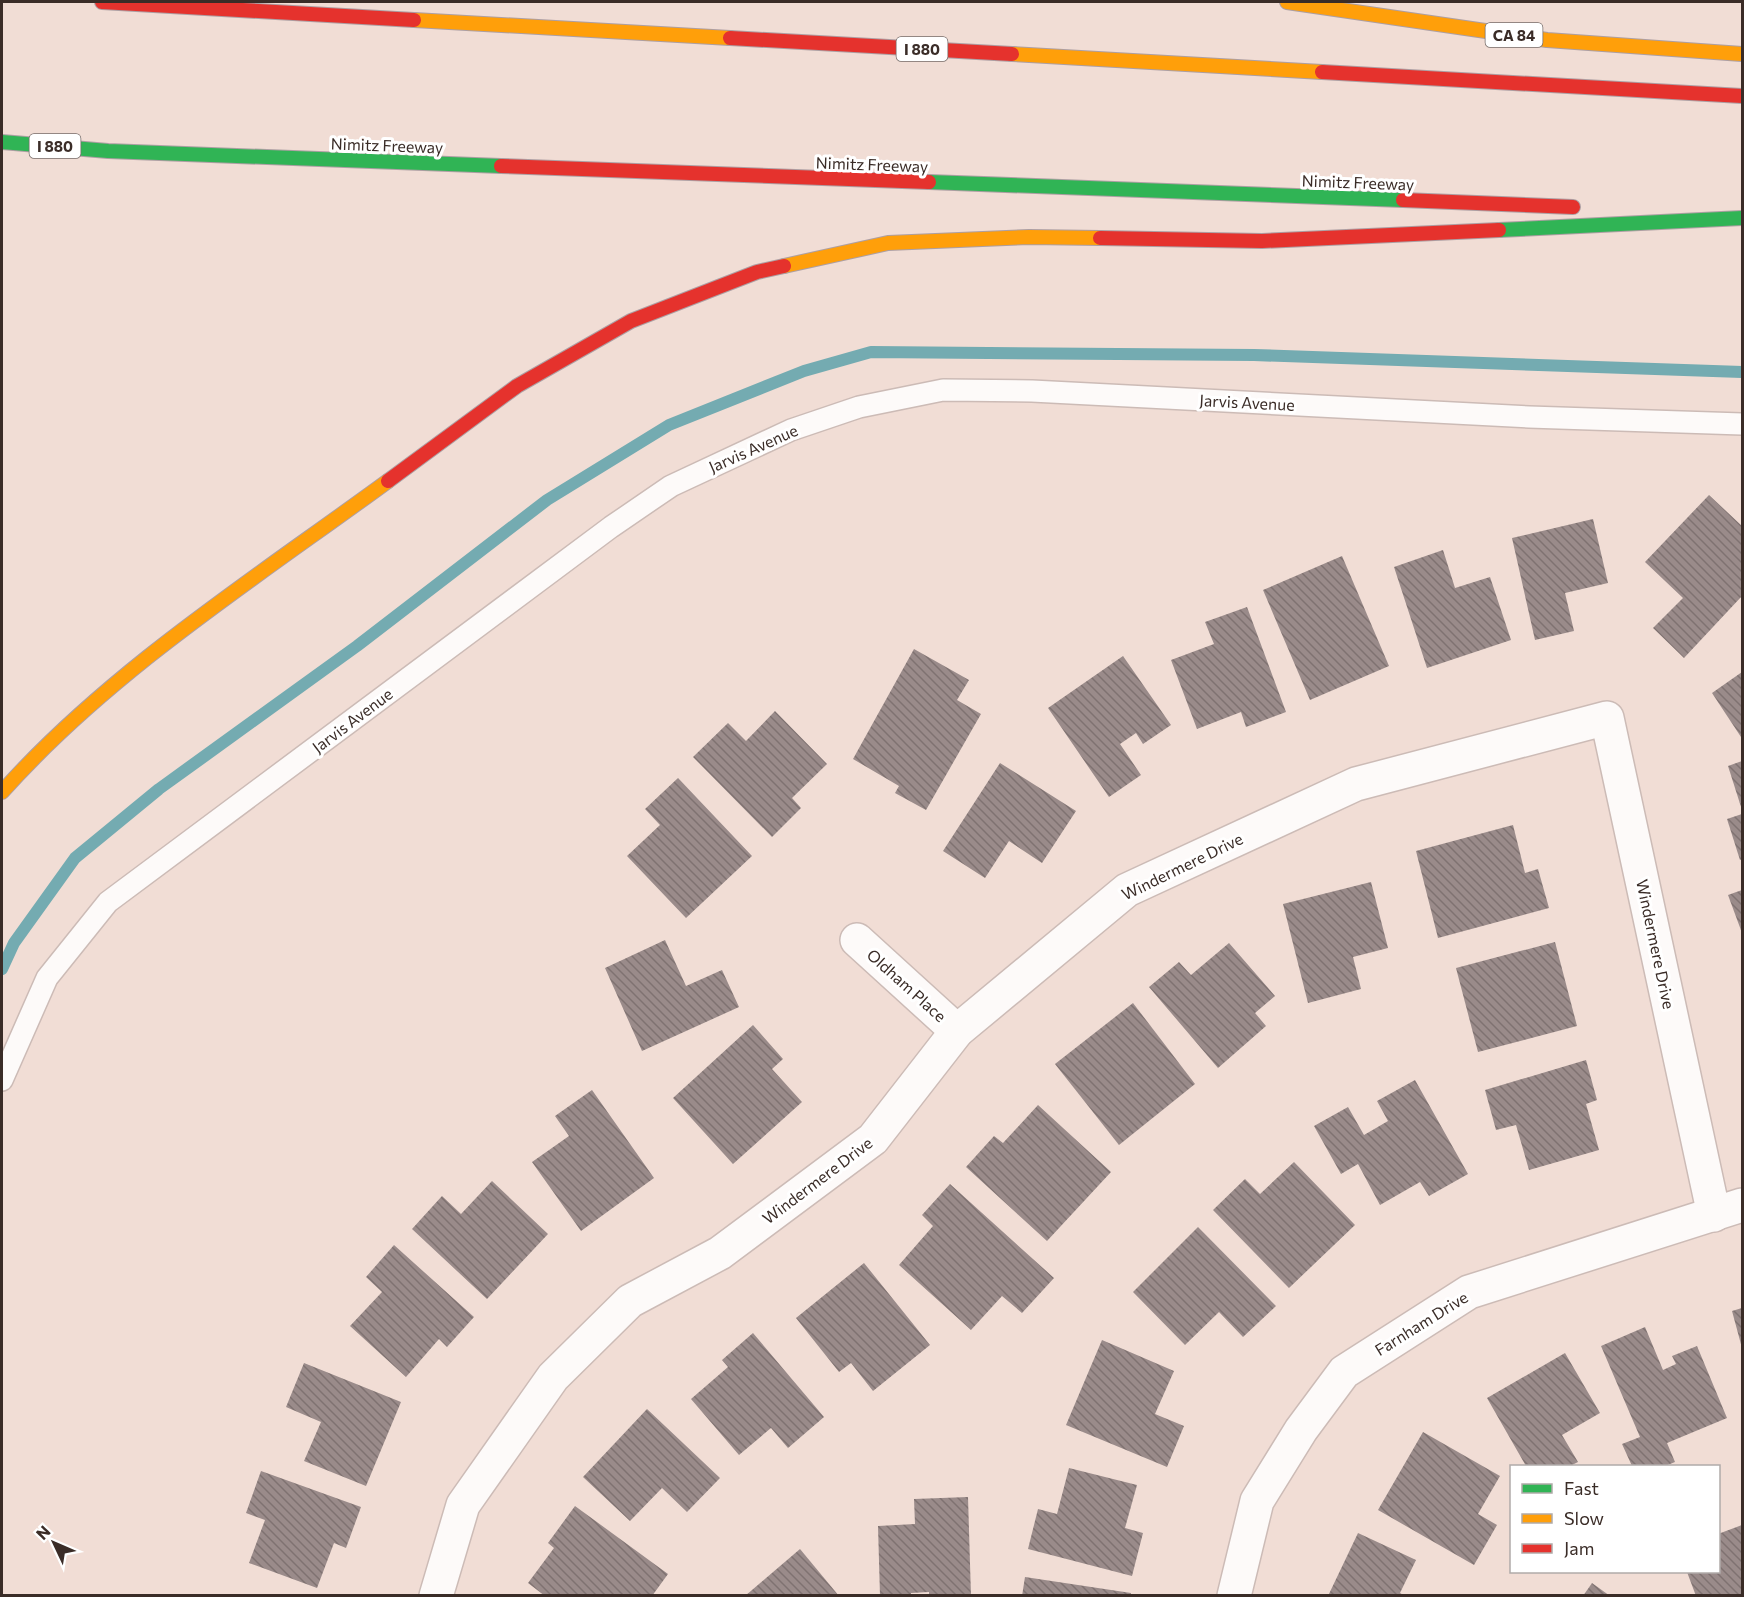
<svg xmlns="http://www.w3.org/2000/svg" width="1744" height="1597" font-family="Commissioner,sans-serif">
  <style>
    .lines { fill: none; stroke-linecap: round; stroke-linejoin: round }
    .stream { stroke: #74abb1; stroke-width: 12 }
    .building { fill: url(#building-back-hatch) }
    .lane-casing { stroke: #ccbbb6; stroke-width: 24 }
    .street-casing { stroke: #ccbbb6; stroke-width: 36 }
    .fast-casing { stroke: #ad9fa3; stroke-width: 16 }
    .slow-casing { stroke: #ad9fa3; stroke-width: 16 }
    .jam-casing { stroke: #ad9fa3; stroke-width: 16 }
    .lane { stroke: #fdfaf9; stroke-width: 21 }
    .street { stroke: #fdfaf9; stroke-width: 33 }
    .fast { stroke: #30b455; stroke-width: 14 }
    .slow { stroke: #ff9f0a; stroke-width: 14 }
    .jam { stroke: #e5322d; stroke-width: 14 }
    .labels { text-anchor: middle; dominant-baseline: central; stroke-width: 6; stroke-linejoin: round; paint-order: stroke }
    .shield { fill: #fff; stroke: #756b68; stroke-width: 1.5 }
    .shield-label { font-size: 15px; font-weight: bold; fill: #3a2c27 }
    .street-label { font-size: 16px; fill: #3a2c27; stroke: #fff }
  </style>
  <defs>
    <pattern id="building-back-hatch" width="6" height="6" patternUnits="userSpaceOnUse" patternTransform="scale(1.5)"><rect width="6" height="6" fill="#9a8b8a"/><path d="M-1 5l2 2M0 0l6 6M5-1l2 2" fill="none" stroke="#7f7271"/></pattern>
  </defs>
  <rect width="100%" height="100%" fill="#f1ddd5"/>
  <g class="lines">
    <path class="stream" d="M 2,969 L 14,943 L 75,858 L 159,789 L 357,646 L 547,500 L 669,425 L 804,371 L 871,352 L 1254,355 L 1742,372"/>
  </g>
  <g class="building">
    <path d="M 1709,495 L 1742,526 L 1742,596 L 1684,658 L 1653,628 L 1683,598 L 1645,562 Z"/>
    <path d="M 1593,519 L 1608,583 L 1565,593 L 1574,631 L 1535,640 L 1512,538 Z"/>
    <path d="M 1443,550 L 1455,588 L 1490,577 L 1511,640 L 1427,668 L 1394,567 Z"/>
    <path d="M 1342,556 L 1389,666 L 1310,700 L 1263,590 Z"/>
    <path d="M 1247,607 L 1286,712 L 1246,727 L 1241,712 L 1197,729 L 1171,660 L 1214,644 L 1205,622 Z"/>
    <path d="M 914,649 L 969,680 L 957,700 L 981,714 L 926,810 L 895,793 L 899,786 L 853,759 Z"/>
    <path d="M 1123,656 L 1171,725 L 1143,744 L 1136,733 L 1120,744 L 1141,775 L 1109,797 L 1048,708 Z"/>
    <path d="M 1742,672 L 1742,736 L 1741,737 L 1712,693 Z"/>
    <path d="M 775,711 L 827,764 L 792,798 L 801,808 L 772,837 L 693,757 L 728,723 L 746,741 Z"/>
    <path d="M 1742,761 L 1742,810 L 1728,766 Z"/>
    <path d="M 1000,763 L 1076,811 L 1042,863 L 1009,841 L 985,878 L 943,851 Z"/>
    <path d="M 678,778 L 752,856 L 686,918 L 627,856 L 660,825 L 645,809 Z"/>
    <path d="M 1742,814 L 1742,859 L 1740,860 L 1727,819 Z"/>
    <path d="M 1513,825 L 1525,873 L 1538,869 L 1549,908 L 1438,938 L 1416,851 Z"/>
    <path d="M 1371,882 L 1388,948 L 1353,957 L 1361,989 L 1308,1003 L 1283,904 Z"/>
    <path d="M 1742,890 L 1742,933 L 1728,895 Z"/>
    <path d="M 665,940 L 686,986 L 722,970 L 739,1007 L 642,1051 L 605,968 Z"/>
    <path d="M 1555,942 L 1577,1026 L 1478,1052 L 1456,968 Z"/>
    <path d="M 1229,943 L 1275,996 L 1255,1013 L 1266,1026 L 1218,1068 L 1149,987 L 1179,962 L 1191,975 Z"/>
    <path d="M 1133,1003 L 1195,1084 L 1119,1145 L 1055,1064 Z"/>
    <path d="M 753,1025 L 783,1059 L 772,1069 L 802,1102 L 733,1164 L 673,1098 Z"/>
    <path d="M 1586,1060 L 1597,1100 L 1586,1104 L 1599,1150 L 1529,1170 L 1516,1125 L 1496,1130 L 1485,1090 Z"/>
    <path d="M 1415,1080 L 1468,1174 L 1429,1196 L 1420,1182 L 1380,1205 L 1358,1164 L 1341,1174 L 1314,1126 L 1348,1107 L 1364,1135 L 1388,1121 L 1377,1101 Z"/>
    <path d="M 592,1090 L 654,1178 L 581,1231 L 532,1162 L 569,1136 L 555,1116 Z"/>
    <path d="M 1038,1105 L 1111,1172 L 1047,1241 L 966,1167 L 994,1136 L 1003,1143 Z"/>
    <path d="M 1294,1162 L 1355,1225 L 1289,1288 L 1213,1210 L 1245,1179 L 1260,1194 Z"/>
    <path d="M 492,1181 L 548,1234 L 487,1299 L 412,1229 L 442,1196 L 461,1214 Z"/>
    <path d="M 950,1184 L 1054,1278 L 1022,1313 L 1002,1296 L 971,1330 L 899,1265 L 933,1226 L 922,1215 Z"/>
    <path d="M 1198,1227 L 1276,1306 L 1243,1337 L 1219,1312 L 1185,1345 L 1133,1292 Z"/>
    <path d="M 394,1245 L 474,1317 L 447,1347 L 439,1339 L 406,1377 L 350,1326 L 382,1292 L 366,1277 Z"/>
    <path d="M 864,1263 L 930,1345 L 873,1391 L 851,1363 L 839,1372 L 796,1318 Z"/>
    <path d="M 1742,1308 L 1742,1348 L 1732,1311 Z"/>
    <path d="M 1645,1327 L 1663,1370 L 1676,1364 L 1672,1356 L 1697,1346 L 1727,1418 L 1667,1443 L 1675,1462 L 1665,1466 L 1632,1466 L 1622,1444 L 1640,1437 L 1601,1346 Z"/>
    <path d="M 753,1333 L 824,1417 L 788,1448 L 771,1428 L 739,1455 L 691,1399 L 728,1367 L 722,1360 Z"/>
    <path d="M 1102,1340 L 1174,1371 L 1155,1414 L 1184,1426 L 1167,1467 L 1066,1425 Z"/>
    <path d="M 1565,1353 L 1600,1413 L 1562,1435 L 1578,1462 L 1570,1466 L 1526,1466 L 1487,1398 Z"/>
    <path d="M 304,1363 L 401,1402 L 366,1486 L 304,1461 L 321,1422 L 286,1407 Z"/>
    <path d="M 647,1409 L 720,1478 L 687,1512 L 662,1488 L 630,1521 L 583,1477 Z"/>
    <path d="M 1423,1432 L 1500,1476 L 1478,1514 L 1497,1525 L 1474,1565 L 1378,1510 Z"/>
    <path d="M 1069,1468 L 1137,1485 L 1125,1528 L 1143,1533 L 1132,1576 L 1028,1549 L 1038,1509 L 1057,1514 Z"/>
    <path d="M 261,1471 L 361,1507 L 346,1548 L 334,1543 L 317,1588 L 249,1563 L 265,1520 L 246,1513 Z"/>
    <path d="M 968,1497 L 971,1596 L 929,1596 L 929,1592 L 911,1593 L 911,1596 L 880,1596 L 878,1526 L 915,1524 L 914,1499 Z"/>
    <path d="M 575,1506 L 668,1574 L 652,1596 L 545,1596 L 528,1583 L 554,1548 L 548,1543 Z"/>
    <path d="M 1742,1525 L 1742,1596 L 1696,1596 L 1687,1572 L 1718,1572 L 1718,1534 Z"/>
    <path d="M 1358,1533 L 1416,1560 L 1400,1593 L 1405,1596 L 1328,1596 Z"/>
    <path d="M 800,1549 L 839,1596 L 745,1596 Z"/>
    <path d="M 1025,1577 L 1131,1593 L 1131,1596 L 1022,1596 Z"/>
    <path d="M 1592,1583 L 1610,1596 L 1583,1596 Z"/>
  </g>
  <g class="lines">
    <g class="lane-casing">
      <path id="lane" d="M 2,1080 L 47,978 L 108,902 L 611,527 L 671,486 L 791,430 L 859,407 L 943,390 L 1032,391 L 1529,417 L 1742,424"/>
    </g>
    <g class="street-casing">
      <g id="street">
        <path d="M 857,940 L 957,1031"/>
        <path d="M 436,1596 L 463,1505 L 553,1377 L 630,1301 L 720,1253 L 873,1139 L 957,1031 L 1127,890 L 1356,784 L 1607,718 L 1714,1215"/>
        <path d="M 1234,1596 L 1257,1501 L 1301,1430 L 1344,1372 L 1469,1292 L 1742,1205"/>
      </g>
    </g>
    <g class="fast-casing">
      <g id="fast">
        <path d="M 2,142 L 108,151 L 501,166"/>
        <path d="M 929,182 L 1403,200"/>
        <path d="M 1499,230 L 1742,218"/>
      </g>
    </g>
    <g class="slow-casing">
      <g id="slow">
        <path d="M 1287,2 L 1547,40 L 1742,54"/>
        <path d="M 414,20 L 730,38"/>
        <path d="M 1012,54 L 1322,72"/>
        <path d="M 784,266 L 888,243 L 1029,237 L 1100,238"/>
        <path d="M 2,792 C 110,671 257,577 388,481"/>
      </g>
    </g>
    <g class="jam-casing">
      <g id="jam">
        <path d="M 102,2 L 414,20"/>
        <path d="M 730,38 L 1012,54"/>
        <path d="M 1322,72 L 1742,96"/>
        <path d="M 501,166 L 929,182"/>
        <path d="M 1403,200 L 1573,207"/>
        <path d="M 1100,238 L 1262,241 L 1499,230"/>
        <path d="M 388,481 L 517,386 L 631,321 L 757,272 L 784,266"/>
      </g>
    </g>
    <use href="#lane" class="lane"/>
    <use href="#street" class="street"/>
    <use href="#fast" class="fast"/>
    <use href="#slow" class="slow"/>
    <use href="#jam" class="jam"/>
  </g>
  <g class="labels">
    <g class="shield">
      <rect x="1485.5" y="23" width="57" height="24" rx="4.5"/>
      <rect x="896.5" y="37" width="51" height="24" rx="4.5"/>
      <rect x="29.5" y="134" width="51" height="24" rx="4.5"/>
    </g>
    <g class="shield-label">
      <text x="1514" y="35">CA 84</text>
      <text x="922" y="49">I 880</text>
      <text x="55" y="146">I 880</text>
    </g>
    <g class="street-label">
      <text transform="translate(387 145) rotate(2)">Nimitz Freeway</text>
      <text transform="translate(872 164) rotate(2)">Nimitz Freeway</text>
      <text transform="translate(1358 182) rotate(2)">Nimitz Freeway</text>
      <text transform="translate(1247 402) rotate(3)">Jarvis Avenue</text>
      <text transform="translate(753 448) rotate(-24)">Jarvis Avenue</text>
      <text transform="translate(352 720) rotate(-37)">Jarvis Avenue</text>
      <text transform="translate(1182 866) rotate(-26)">Windermere Drive</text>
      <text transform="translate(1656 944) rotate(78)">Windermere Drive</text>
      <text transform="translate(907 985) rotate(42)">Oldham Place</text>
      <text transform="translate(817 1180) rotate(-37)">Windermere Drive</text>
      <text transform="translate(1421 1323) rotate(-32)">Farnham Drive</text>
    </g>
  </g>
  <rect width="1744" height="1597" fill="none" stroke="#3a2c27" stroke-width="6"/>
  <rect x="1510" y="1465" width="210" height="108" fill="#ffffff" stroke="#b0aba9" stroke-width="1.5"/>
  <rect x="1522" y="1484" width="30" height="9" fill="#30b455" stroke="#b0aba9" stroke-width="1.5"/>
  <text x="1564" y="1495" font-size="18" fill="#3a2c27">Fast</text>
  <rect x="1522" y="1514" width="30" height="9" fill="#ff9f0a" stroke="#b0aba9" stroke-width="1.5"/>
  <text x="1564" y="1525" font-size="18" fill="#3a2c27">Slow</text>
  <rect x="1522" y="1544" width="30" height="9" fill="#e5322d" stroke="#b0aba9" stroke-width="1.5"/>
  <text x="1564" y="1555" font-size="18" fill="#3a2c27">Jam</text>
  <g transform="translate(54 1543) rotate(314)" stroke="#ffffff" stroke-width="4.5" paint-order="stroke">
  <path d="M0-4.5L10 22L0 15L-10 22Z" fill="#3a2c27"/>
  <text y="-9" font-size="16" font-weight="bold" text-anchor="middle" fill="#3a2c27">N</text>
  </g>
</svg>
